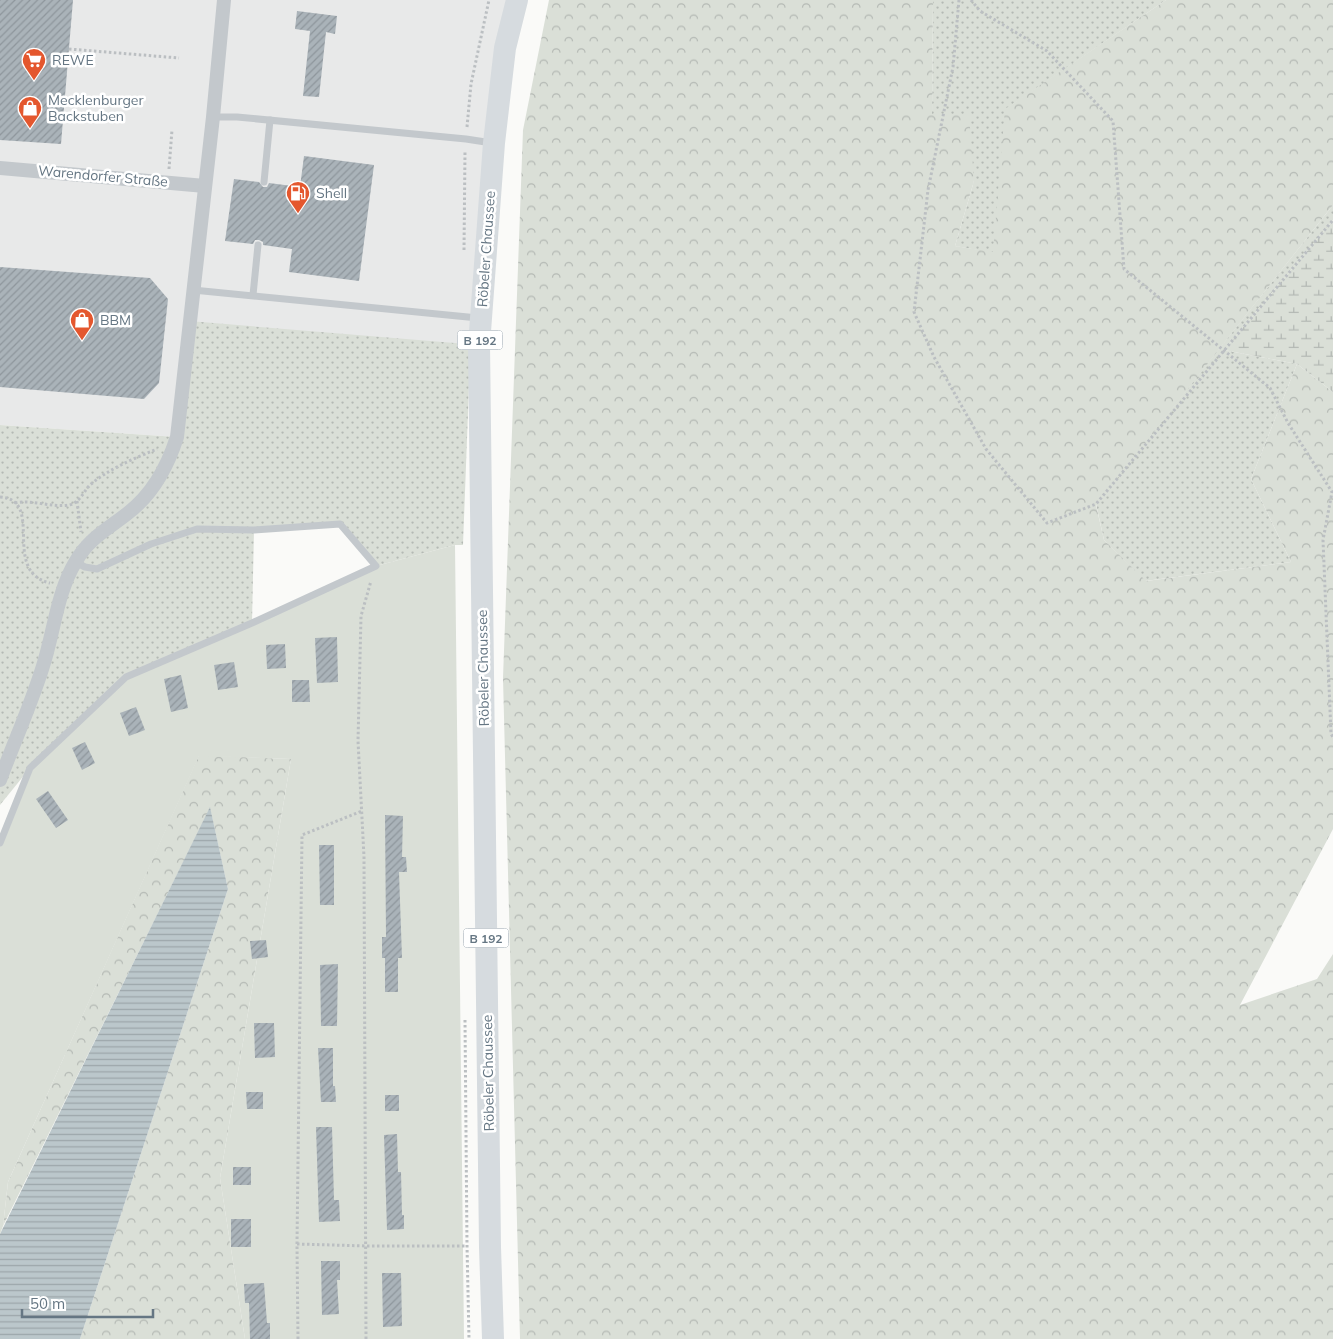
<svg xmlns="http://www.w3.org/2000/svg" width="1333" height="1339" font-family="Mulish,sans-serif">
  <style>
    .built { fill: #e8e9e9 }
    .grass { fill: url(#grass-dots) }
    .forest { fill: url(#forest-crowns) }
    .wetland { fill: url(#wetland-marsh) }
    .garden { fill: #dadfd7 }
    .water { fill: url(#water-rules) }
    .building { fill: url(#building-hatch) }
    .lines { fill: none; stroke-linecap: round; stroke-linejoin: round }
    .path { stroke: #bbbfc2; stroke-width: 3; stroke-dasharray: 2.5 2.5; stroke-linecap: butt }
    .service { stroke: #c3c8cc; stroke-width: 7 }
    .minor { stroke: #c3c8cc; stroke-width: 14 }
    .primary { stroke: #d6dbdf; stroke-width: 22 }
    .labels { text-anchor: middle; dominant-baseline: central; stroke-width: 5; stroke-linejoin: round; paint-order: stroke }
    .shield { fill: #fff; stroke: #939fa8; stroke-width: 1 }
    .shield-label { font-size: 12px; font-weight: bold; fill: #657683 }
    .poi-label { font-size: 14px; fill: #657683; stroke: #fff; text-anchor: start }
    .street-label { font-size: 14px; fill: #657683; stroke: #fff }
  </style>
  <defs>
    <pattern id="grass-dots" width="8" height="8" patternUnits="userSpaceOnUse" patternTransform="scale(1.25)"><rect width="8" height="8" fill="#dadfd7"/><path d="M2 2h.1M6 6h.1" fill="none" stroke="#b4b9b4" stroke-width="1.8" stroke-linecap="round"/></pattern>
    <pattern id="forest-crowns" width="20" height="18" patternUnits="userSpaceOnUse" patternTransform="scale(1.25)"><rect width="20" height="18" fill="#dadfd7"/><path d="M2 6a3 3 0 1 1 6 0M12 15a3 3 0 1 1 6 0" fill="none" stroke="#b4b9b4"/></pattern>
    <pattern id="wetland-marsh" width="20" height="14" patternUnits="userSpaceOnUse" patternTransform="scale(1.25)"><rect width="20" height="14" fill="#dadfd7"/><path d="M1 5h8M5 5V1M11 12h8M15 12V8" fill="none" stroke="#b4b9b4"/></pattern>
    <pattern id="water-rules" width="6" height="5" patternUnits="userSpaceOnUse" patternTransform="scale(1.25)"><rect width="6" height="5" fill="#bbc7cb"/><path d="M0 2.5h6" fill="none" stroke="#9ca6aa"/></pattern>
    <pattern id="building-hatch" width="6" height="6" patternUnits="userSpaceOnUse" patternTransform="scale(1.25)"><rect width="6" height="6" fill="#aab3b9"/><path d="M-1 1l2-2M0 6l6-6M5 7l2-2" fill="none" stroke="#8e969c"/></pattern>
  </defs>
  <rect width="100%" height="100%" fill="#fafaf8"/>
  <path class="built" d="M 0,0 L 517,0 L 479,345 L 177,437 L 0,425 Z"/>
  <g class="grass">
    <path d="M 933,0 L 1166,0 L 1006,109 L 994,253 L 955,246 L 974,181 L 932,114 Z"/>
    <path d="M 1333,205 L 1333,220 L 1224,350 L 1297,364 L 1251,479 L 1291,562 L 1145,581 L 1104,540 L 1096,504 Z"/>
    <path d="M 189,321 L 479,345 L 470,360 L 463,545 L 455,545 L 376,566 L 340,524 L 254,530 L 252,623 L 30,768 L 0,805 L 0,425 L 177,437 Z"/>
  </g>
  <g class="forest">
    <path d="M 549,0 L 933,0 L 932,114 L 969,114 L 974,181 L 955,246 L 993,252 L 1005,109 L 1166,0 L 1333,0 L 1333,205 L 1096,505 L 1104,540 L 1146,581 L 1291,562 L 1251,479 L 1297,364 L 1333,392 L 1333,829 L 1240,1005 L 1317,979 L 1333,954 L 1333,1339 L 520,1339 L 503,678 L 523,130 Z"/>
    <path d="M 199,755 L 291,759 L 220,1178 L 245,1339 L 80,1339 L 228,889 L 210,808 L 3,1226 L 8,1182 Z"/>
  </g>
  <path class="wetland" d="M 1333,220 L 1333,392 L 1297,364 L 1224,350 Z"/>
  <path class="garden" d="M 455,545 L 464,1339 L 245,1339 L 220,1178 L 291,759 L 199,756 L 8,1182 L 3,1226 L 0,1234 L 0,843 L 30,768 L 126,677 L 376,566 Z"/>
  <path class="water" d="M 210,807 L 228,889 L 80,1339 L 0,1339 L 0,1234 Z"/>
  <g class="building">
    <path d="M 0,0 L 73,0 L 61,144 L 0,140 Z"/>
    <path d="M 297,11 L 337,16 L 335,34 L 326,32 L 319,97 L 303,96 L 310,31 L 295,29 Z"/>
    <path d="M 304,156 L 374,165 L 359,281 L 289,272 L 292,249 L 263,245 L 263,242 L 259,240 L 255,240 L 253,244 L 225,241 L 234,179 L 259,182 L 263,187 L 267,187 L 269,183 L 300,187 Z"/>
    <path d="M 0,267 L 150,278 L 168,299 L 159,383 L 144,399 L 0,387 Z"/>
    <path d="M 337,637 L 338,682 L 317,683 L 315,638 Z"/>
    <path d="M 285,644 L 286,668 L 267,669 L 266,645 Z"/>
    <path d="M 234,662 L 238,687 L 218,690 L 214,665 Z"/>
    <path d="M 181,675 L 188,708 L 171,712 L 164,679 Z"/>
    <path d="M 292,680 L 309,680 L 310,702 L 292,702 Z"/>
    <path d="M 136,707 L 145,730 L 129,736 L 120,713 Z"/>
    <path d="M 85,742 L 95,763 L 82,770 L 72,748 Z"/>
    <path d="M 48,791 L 68,820 L 56,828 L 36,799 Z"/>
    <path d="M 385,815 L 403,816 L 402,857 L 406,857 L 407,872 L 399,872 L 402,958 L 398,958 L 398,992 L 385,992 L 385,958 L 382,958 L 382,937 L 386,937 Z"/>
    <path d="M 319,845 L 334,845 L 334,905 L 320,905 Z"/>
    <path d="M 266,940 L 268,957 L 252,959 L 250,941 Z"/>
    <path d="M 338,964 L 337,1026 L 321,1026 L 320,965 Z"/>
    <path d="M 254,1023 L 274,1023 L 275,1057 L 255,1058 Z"/>
    <path d="M 318,1048 L 333,1048 L 333,1086 L 335,1086 L 336,1102 L 321,1102 Z"/>
    <path d="M 246,1092 L 263,1092 L 263,1109 L 247,1109 Z"/>
    <rect x="385" y="1095" width="14" height="16"/>
    <path d="M 316,1127 L 332,1127 L 334,1200 L 339,1200 L 340,1221 L 319,1222 Z"/>
    <path d="M 397,1134 L 398,1172 L 401,1172 L 402,1215 L 404,1215 L 404,1229 L 387,1230 L 384,1135 Z"/>
    <rect x="233" y="1167" width="18" height="18"/>
    <rect x="231" y="1219" width="20" height="28"/>
    <path d="M 321,1261 L 340,1261 L 340,1280 L 337,1280 L 339,1314 L 322,1315 Z"/>
    <path d="M 382,1273 L 401,1273 L 402,1326 L 383,1327 Z"/>
    <path d="M 264,1283 L 267,1323 L 270,1323 L 270,1339 L 250,1339 L 249,1303 L 245,1303 L 244,1284 Z"/>
  </g>
  <g class="lines">
    <g class="path">
      <path d="M 959,0 L 953,67 L 928,190 L 914,312 L 934,357 L 986,449 L 1047,523 L 1096,504 L 1333,220"/>
      <path d="M 971,0 L 980,11 L 1047,51 L 1113,121 L 1124,269 L 1270,388 L 1288,423 L 1332,492 L 1323,540 L 1331,734 L 1333,737"/>
      <path d="M 69,49 L 179,58"/>
      <path d="M 467,127 L 471,84 L 489,0"/>
      <path d="M 169,169 L 172,130"/>
      <path d="M 464,250 L 465,151"/>
      <path d="M 0,497 C 46,500 0,571 50,583"/>
      <path d="M 77,501 L 81,532"/>
      <path d="M 15,503 C 31,499 52,508 69,505 C 79,503 83,493 89,486 C 106,470 135,458 157,449"/>
      <path d="M 465,1020 L 467,1245 L 469,1339"/>
      <path d="M 297,1244 L 367,1246 L 467,1246"/>
      <path d="M 298,1339 L 297,1244 L 302,835 L 362,811"/>
      <path d="M 366,1339 L 364,857 L 358,741 L 361,616 L 371,581"/>
    </g>
    <g class="service">
      <path d="M 213,117 L 237,117 L 466,139 L 492,143"/>
      <path d="M 264,182 L 270,120"/>
      <path d="M 193,290 L 478,318"/>
      <path d="M 253,295 L 258,245"/>
      <path d="M 0,843 L 30,768 L 126,677 L 252,623 L 376,566 L 340,524 L 254,530 L 197,529 L 151,544 L 97,569 L 85,567 L 75,562"/>
    </g>
    <g class="minor">
      <path d="M 0,168 L 205,186"/>
      <path d="M 0,780 C 14,742 31,705 43,666 C 54,632 57,592 76,561 C 89,538 108,529 128,513 C 153,494 168,465 177,437 L 213,117 L 224,0"/>
    </g>
    <path class="primary" d="M 493,1339 L 490,1247 L 479,345 L 494,143 L 505,48 L 517,0"/>
  </g>
  <defs>
    <g id="supermarket-pin" transform="scale(1.25)"><path d="M0 17L-7.5 6A9.5 9.5 0 1 1 7.5 6Z" fill="#e4572e" stroke="#fff"/><path d="M-6-5.5h2.5l.6 2H6L4.5 2H-2.5L-4.4-4H-6ZM-1.5 3.2a1.3 1.3 0 1 0 .1 0ZM3 3.2a1.3 1.3 0 1 0 .1 0Z" fill="#fff"/></g>
    <g id="shop-pin" transform="scale(1.25)"><path d="M0 17L-7.5 6A9.5 9.5 0 1 1 7.5 6Z" fill="#e4572e" stroke="#fff"/><path d="M-5-2.5h2.3a2.7 3.5 0 0 1 5.4 0H5L5.5 6h-11ZM-1.5-2.5h3a1.5 2.3 0 0 0-3 0Z" fill="#fff"/></g>
    <g id="fuel-pin" transform="scale(1.25)"><path d="M0 17L-7.5 6A9.5 9.5 0 1 1 7.5 6Z" fill="#e4572e" stroke="#fff"/><path d="M-5.5-6h7V0h2V4h1.3V-2.5L3-4.5l.8-.8L6-3V5H2.5V1h-1V6h-7ZM-4.2-4.7v3.2H.2V-4.7Z" fill="#fff"/></g>
  </defs>
  <g fill-rule="evenodd">
    <use href="#supermarket-pin" x="34" y="60"/>
    <use href="#shop-pin" x="30" y="108"/>
    <use href="#fuel-pin" x="298" y="193"/>
    <use href="#shop-pin" x="82" y="320"/>
  </g>
  <g class="labels">
    <g class="shield">
      <rect x="457.5" y="330.5" width="45" height="19" rx="4"/>
      <rect x="463.5" y="928.5" width="45" height="19" rx="4"/>
    </g>
    <g class="shield-label">
      <text x="480" y="340">B 192</text>
      <text x="486" y="938">B 192</text>
    </g>
    <g class="poi-label">
      <text x="52" y="60">REWE</text>
      <text x="48" y="100">Mecklenburger<tspan x="48" dy="16">Backstuben</tspan></text>
      <text x="316" y="193">Shell</text>
      <text x="100" y="320">BBM</text>
    </g>
    <g class="street-label">
      <text transform="translate(103 176) rotate(5)">Warendorfer Straße</text>
      <text transform="translate(486 249) rotate(-86)">Röbeler Chaussee</text>
      <text transform="translate(483 668) rotate(-91)">Röbeler Chaussee</text>
      <text transform="translate(488 1073) rotate(-91)">Röbeler Chaussee</text>
    </g>
  </g>
  <path d="M22 1309v8h131v-8" fill="none" stroke="#657683" stroke-width="2.5"/>
  <text x="30" y="1309" font-size="15" fill="#657683" stroke="#ffffff" stroke-width="4" paint-order="stroke">50 m</text>
</svg>
